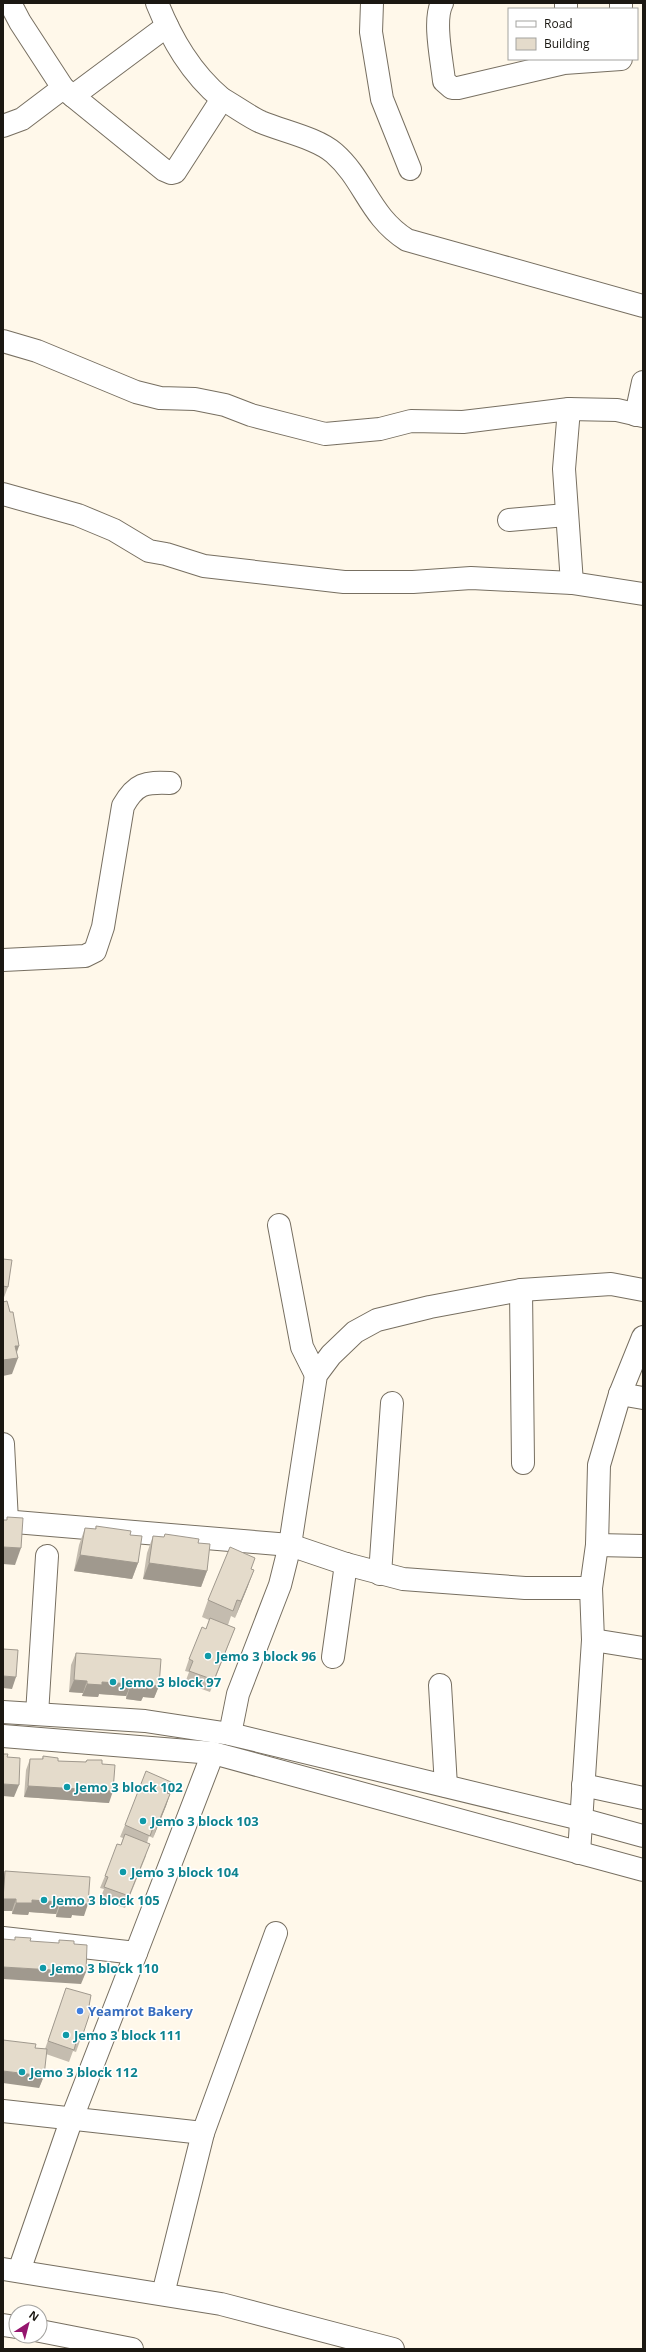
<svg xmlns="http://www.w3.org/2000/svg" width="646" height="2352" font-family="'Open Sans',sans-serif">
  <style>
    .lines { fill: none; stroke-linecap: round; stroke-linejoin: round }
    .minor-casing { stroke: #776f61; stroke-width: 24 }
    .major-casing { stroke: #776f61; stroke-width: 24 }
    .minor { stroke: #fff; stroke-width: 22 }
    .major { stroke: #fff; stroke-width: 22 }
    .wall { fill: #c4bcaf }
    .shaded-wall { fill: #a0998e }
    .building { fill: #e4dbcb; stroke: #a0998e }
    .culture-dot { fill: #0f9aa8; stroke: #fff; stroke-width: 1.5 }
    .shop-dot { fill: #3f7fe0; stroke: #fff; stroke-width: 1.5 }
    .labels { text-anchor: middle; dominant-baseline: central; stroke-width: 3; stroke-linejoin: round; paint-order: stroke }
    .culture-label { font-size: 13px; font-weight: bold; fill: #0d838f; stroke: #fff; text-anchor: start }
    .shop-label { font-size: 13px; font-weight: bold; fill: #366cbe; stroke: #fff; text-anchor: start }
  </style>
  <rect width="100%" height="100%" fill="#fff8ea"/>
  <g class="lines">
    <g class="minor-casing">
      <g id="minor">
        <path d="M 10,3 L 20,22 L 63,88 L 164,170 L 171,173 L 175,172 L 222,99 C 191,73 172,40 157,3"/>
        <path d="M 372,3 L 371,32 L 382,99 L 410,169"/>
        <path d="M 442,3 C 433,20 442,61 444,81 L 452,88 L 458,88 L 564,63 L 621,59"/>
        <path d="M 621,3 L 621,9"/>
        <path d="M 566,9 L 566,3"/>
        <path d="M 73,96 L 167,26"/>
        <path d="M 222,99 C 235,106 248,116 261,122 C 282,131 317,138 334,153 C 365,180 369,216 407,240 L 643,306"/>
        <path d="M 3,126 L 22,119 L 63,88"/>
        <path d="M 3,341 L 37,351 L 136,392 L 160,398 L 195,399 L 225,405 L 251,415 L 325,434 L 380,429 L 411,421 L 463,422 L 569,409 L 617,410 L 643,416"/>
        <path d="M 569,409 L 564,469 L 572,583"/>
        <path d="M 636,415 L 643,382"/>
        <path d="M 3,494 L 78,515 L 114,530 L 149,551 L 166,554 L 204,566 L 344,582 L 413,582 L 471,578 L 572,583 L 643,594"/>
        <path d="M 509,520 L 566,515"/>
        <path d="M 3,960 L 85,956 L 95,951 L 103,927 L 123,806 C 136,783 145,782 170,783"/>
        <path d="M 279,1225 L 302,1347 L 316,1375"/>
        <path d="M 521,1290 L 523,1463"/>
        <path d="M 620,1394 L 643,1398"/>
        <path d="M 3,1444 L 7,1521"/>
        <path d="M 3,1521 L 290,1545 L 346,1564 L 403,1579 L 525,1588 L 591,1588"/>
        <path d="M 597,1545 L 643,1546"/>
        <path d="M 380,1574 L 392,1403"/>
        <path d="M 593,1640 L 643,1648"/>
        <path d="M 333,1657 L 346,1564"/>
        <path d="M 440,1685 L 446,1786"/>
        <path d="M 3,1712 L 145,1721 L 230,1734 L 581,1819 L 643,1836"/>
        <path d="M 37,1714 L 47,1556"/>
        <path d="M 230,1734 L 238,1694 L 280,1585 L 290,1545 L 316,1375 L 331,1355 L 355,1332 L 377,1320 L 430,1307 L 521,1290 L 611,1284 L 643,1290"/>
        <path d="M 3,1736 L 213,1753 L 643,1870"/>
        <path d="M 583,1785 L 643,1798"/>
        <path d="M 579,1853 L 593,1640 L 591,1588 L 597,1545 L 599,1465 L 620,1394 L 643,1337"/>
        <path d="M 3,1938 L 136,1953 L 213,1753"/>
        <path d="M 3,2111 L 203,2133"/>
        <path d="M 19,2271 L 72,2118 L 136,1953"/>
        <path d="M 163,2294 L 203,2133 L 276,1933"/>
      </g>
    </g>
    <g class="major-casing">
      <g id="major">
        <path d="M 3,2269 L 221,2304 L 393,2349"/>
        <path d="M 3,2325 L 16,2327"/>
        <path d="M 40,2331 L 132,2349"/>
      </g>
    </g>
    <use href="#minor" class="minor"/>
    <use href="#major" class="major"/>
  </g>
  <g class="wall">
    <path d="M 3,1259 L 8,1287 L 3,1300 Z"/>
    <path d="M 96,1526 L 130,1535 L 138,1563 L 132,1579 L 74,1571 L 79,1545 L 85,1528 L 95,1529 Z"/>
    <path d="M 165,1534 L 198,1543 L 207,1571 L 201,1587 L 143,1579 L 147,1553 L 153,1536 L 164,1537 Z"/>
    <path d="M 251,1569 L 248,1586 L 235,1618 L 231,1616 L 228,1625 L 235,1628 L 210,1692 L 185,1683 L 189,1672 L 185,1671 L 189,1659 L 206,1629 L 209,1620 L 202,1617 L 208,1600 Z"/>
    <path d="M 76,1653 L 159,1686 L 154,1698 L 143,1697 L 141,1701 L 126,1699 L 126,1696 L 99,1694 L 98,1697 L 82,1696 L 83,1693 L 69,1692 L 71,1665 Z"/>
    <path d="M 43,1756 L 58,1761 L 85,1762 L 87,1760 L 102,1764 L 109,1803 L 24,1797 L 26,1770 L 30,1759 L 42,1759 Z"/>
    <path d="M 167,1793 L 170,1794 L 166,1806 L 153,1838 L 149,1836 L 147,1843 L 146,1856 L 125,1908 L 100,1899 L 104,1889 L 100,1888 L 105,1876 L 121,1845 L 123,1838 L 120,1837 L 125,1825 Z"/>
    <path d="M 5,1871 L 84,1916 L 72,1915 L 71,1918 L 56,1917 L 56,1914 L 29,1912 L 28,1915 L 12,1914 L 12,1911 L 3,1911 L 3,1877 Z"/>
    <path d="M 62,2000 L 92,2007 L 76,2052 L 73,2051 L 69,2062 L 46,2054 L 44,2076 L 39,2088 L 35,2048 L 45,2049 Z"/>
  </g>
  <g class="shaded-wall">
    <path d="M 15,1346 L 19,1346 L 15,1358 L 18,1358 L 12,1374 L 3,1376 L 3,1360 Z"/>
    <path d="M 3,1547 L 21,1548 L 15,1565 L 3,1564 Z"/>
    <path d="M 80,1555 L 138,1563 L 132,1579 L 74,1571 Z"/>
    <path d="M 149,1563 L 207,1571 L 201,1587 L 143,1579 Z"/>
    <path d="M 254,1570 L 248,1586 L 235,1618 L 241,1601 Z"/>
    <path d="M 3,1676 L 16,1677 L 12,1689 L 3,1688 Z"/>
    <path d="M 74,1680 L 87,1681 L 83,1693 L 69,1692 Z"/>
    <path d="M 102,1682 L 131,1684 L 126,1696 L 99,1694 L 98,1697 L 82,1696 L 87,1684 Z"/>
    <path d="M 146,1685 L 159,1686 L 154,1698 L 143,1697 L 141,1701 L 126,1699 L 130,1687 Z"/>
    <path d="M 3,1784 L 19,1785 L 14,1797 L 3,1796 Z"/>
    <path d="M 28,1786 L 113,1791 L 109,1803 L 24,1797 Z"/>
    <path d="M 170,1794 L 166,1806 L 153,1838 L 157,1826 Z"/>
    <path d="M 3,1899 L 16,1899 L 12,1911 L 3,1911 Z"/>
    <path d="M 32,1900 L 60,1902 L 56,1914 L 29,1912 L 28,1915 L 12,1914 L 16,1903 Z"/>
    <path d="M 76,1903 L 88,1904 L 84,1916 L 72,1915 L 71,1918 L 56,1917 L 60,1905 Z"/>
    <path d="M 3,1967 L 86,1972 L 81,1984 L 3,1979 Z"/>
    <path d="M 3,2071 L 44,2076 L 39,2088 L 3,2083 Z"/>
  </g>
  <g class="building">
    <path d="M 3,1259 L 12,1260 L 8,1287 L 3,1286 Z"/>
    <path d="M 7,1301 L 10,1312 L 13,1312 L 19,1346 L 15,1346 L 18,1358 L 3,1360 L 3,1302 Z"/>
    <path d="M 7,1517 L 23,1518 L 21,1548 L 3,1547 L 3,1520 L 7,1520 Z"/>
    <path d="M 96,1526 L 131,1531 L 130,1535 L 142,1536 L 138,1563 L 80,1555 L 85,1528 L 96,1529 Z"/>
    <path d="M 165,1534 L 199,1539 L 198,1543 L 210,1544 L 207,1571 L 149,1563 L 153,1536 L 164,1537 Z"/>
    <path d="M 230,1547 L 255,1558 L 251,1569 L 254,1570 L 241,1601 L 237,1600 L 233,1611 L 208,1600 Z"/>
    <path d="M 210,1618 L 235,1628 L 214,1680 L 189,1671 L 193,1661 L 189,1659 L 202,1627 L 206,1629 Z"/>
    <path d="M 3,1649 L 18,1650 L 16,1677 L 3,1676 L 3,1679 Z"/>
    <path d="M 76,1653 L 161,1659 L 159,1686 L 146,1685 L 146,1689 L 130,1687 L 131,1684 L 102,1682 L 102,1685 L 87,1684 L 87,1681 L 74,1680 Z"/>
    <path d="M 3,1754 L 8,1754 L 7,1757 L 20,1758 L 19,1785 L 3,1784 Z"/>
    <path d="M 43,1756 L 58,1758 L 58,1761 L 86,1762 L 87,1760 L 102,1760 L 102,1764 L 115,1765 L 113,1791 L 28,1786 L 30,1759 L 43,1759 Z"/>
    <path d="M 146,1771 L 171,1782 L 167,1793 L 170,1794 L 157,1826 L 154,1825 L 150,1836 L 125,1825 Z"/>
    <path d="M 125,1834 L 150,1844 L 129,1896 L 104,1887 L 108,1877 L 105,1876 L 117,1844 L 121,1845 Z"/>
    <path d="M 5,1871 L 90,1877 L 88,1904 L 76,1903 L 75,1906 L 60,1905 L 60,1902 L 32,1900 L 32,1903 L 16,1903 L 16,1899 L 3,1899 Z"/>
    <path d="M 15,1937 L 31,1938 L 30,1941 L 59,1943 L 59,1940 L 74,1941 L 74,1944 L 87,1945 L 86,1972 L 3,1967 L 3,1939 L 15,1940 Z"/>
    <path d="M 66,1988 L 91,1995 L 89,2006 L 92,2007 L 81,2040 L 77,2039 L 74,2050 L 48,2041 Z"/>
    <path d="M 3,2040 L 36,2044 L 35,2048 L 47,2049 L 44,2076 L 3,2071 Z"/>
  </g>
  <g class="culture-dot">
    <circle cx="208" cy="1656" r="4"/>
    <circle cx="113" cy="1682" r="4"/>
    <circle cx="67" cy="1787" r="4"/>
    <circle cx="143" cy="1821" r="4"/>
    <circle cx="123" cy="1872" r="4"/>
    <circle cx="44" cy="1900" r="4"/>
    <circle cx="43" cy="1968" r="4"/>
    <circle cx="66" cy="2035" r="4"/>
    <circle cx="22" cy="2072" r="4"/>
  </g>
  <circle class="shop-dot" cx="80" cy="2011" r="4"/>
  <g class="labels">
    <g class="culture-label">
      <text x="216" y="1656">Jemo 3 block 96</text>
      <text x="121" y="1682">Jemo 3 block 97</text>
      <text x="75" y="1787">Jemo 3 block 102</text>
      <text x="151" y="1821">Jemo 3 block 103</text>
      <text x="131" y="1872">Jemo 3 block 104</text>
      <text x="52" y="1900">Jemo 3 block 105</text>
      <text x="51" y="1968">Jemo 3 block 110</text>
      <text x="74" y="2035">Jemo 3 block 111</text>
      <text x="30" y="2072">Jemo 3 block 112</text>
    </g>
    <g class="shop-label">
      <text x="88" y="2011">Yeamrot Bakery</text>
    </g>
  </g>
  <rect width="646" height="2352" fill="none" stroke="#1b1812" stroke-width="8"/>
  <rect x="508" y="8" width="130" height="52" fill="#ffffff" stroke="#a4a3a0"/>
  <rect x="516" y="21" width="20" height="6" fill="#ffffff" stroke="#a4a3a0"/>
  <text x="544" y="28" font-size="12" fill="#1b1812">Road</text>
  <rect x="516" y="38" width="20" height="12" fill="#e4dbcb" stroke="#a4a3a0"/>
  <text x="544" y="48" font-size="12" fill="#1b1812">Building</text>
  <g transform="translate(28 2324) rotate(36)"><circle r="19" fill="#ffffff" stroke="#a4a3a0"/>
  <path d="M0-3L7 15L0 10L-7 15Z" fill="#95156e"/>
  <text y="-6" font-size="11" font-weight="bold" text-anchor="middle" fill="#1b1812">N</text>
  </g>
</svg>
